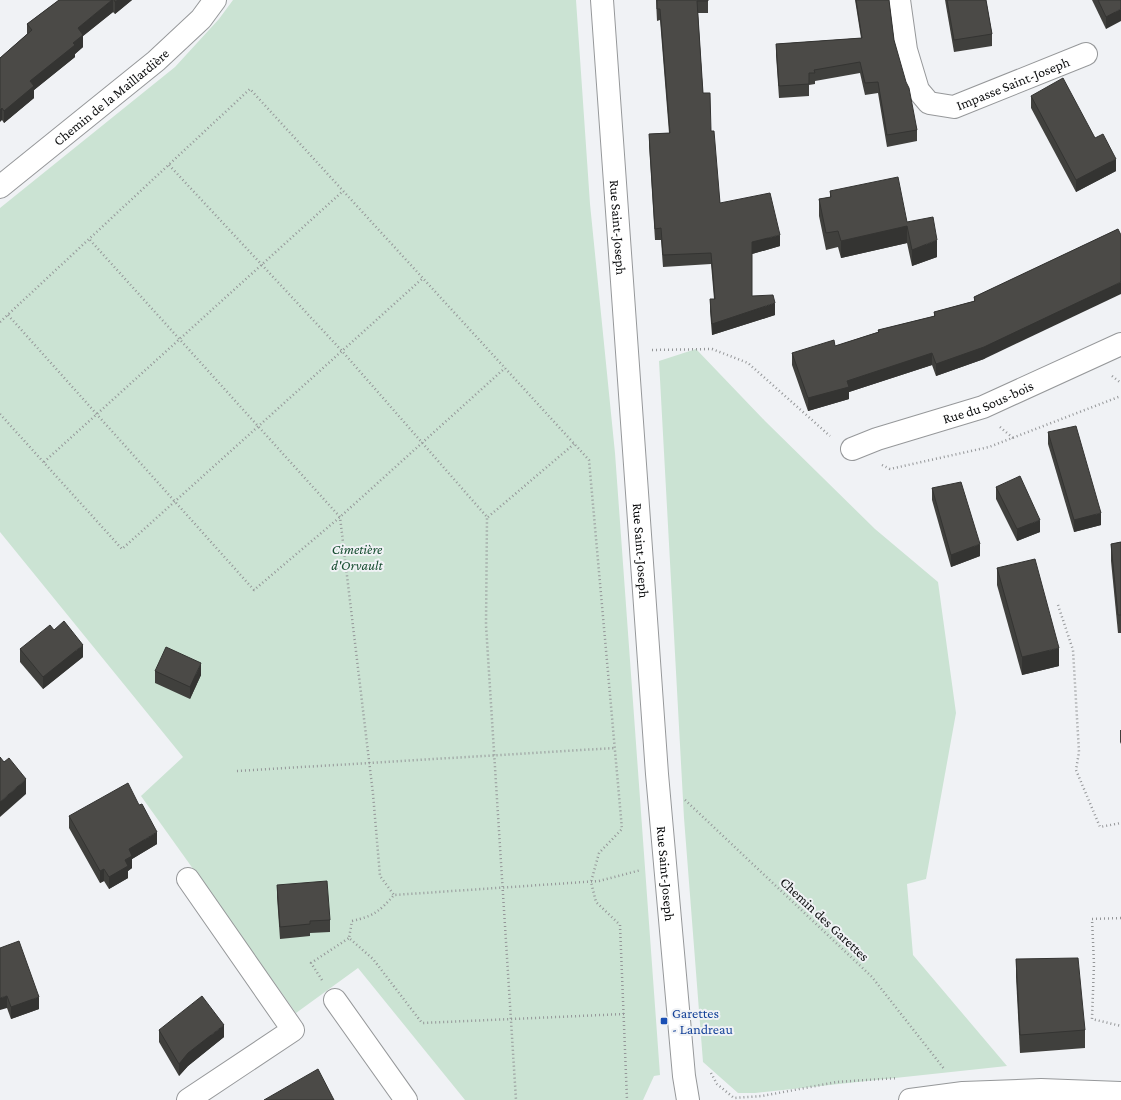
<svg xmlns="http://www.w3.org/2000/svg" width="1121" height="1100" font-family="'Crimson Pro',serif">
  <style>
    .green { fill: #cbe3d3 }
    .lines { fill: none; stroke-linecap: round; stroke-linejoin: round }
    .street-casing { stroke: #96989a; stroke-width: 24 }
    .secondary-casing { stroke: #96989a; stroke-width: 24 }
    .path { stroke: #949698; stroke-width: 2.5; stroke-dasharray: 1 3; stroke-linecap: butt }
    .street { stroke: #fff; stroke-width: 22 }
    .secondary { stroke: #fff; stroke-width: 22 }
    .wall { fill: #40403d }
    .shaded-wall { fill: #343432 }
    .building { fill: #4b4a47; stroke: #343432 }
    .transit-dot { fill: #1a4fb4; stroke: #f0f2f5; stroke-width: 1.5 }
    .labels { text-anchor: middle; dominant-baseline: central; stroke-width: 4; stroke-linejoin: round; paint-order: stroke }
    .street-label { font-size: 14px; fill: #0e0f10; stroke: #f0f2f5 }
    .park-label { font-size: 14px; font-style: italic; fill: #184e32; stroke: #f0f2f5 }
    .transit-label { font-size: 14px; fill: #164399; stroke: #f0f2f5; text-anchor: start }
  </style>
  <rect width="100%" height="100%" fill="#f0f2f5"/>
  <g class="green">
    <path d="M 233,0 L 576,0 L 590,204 L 615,453 L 660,1075 L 654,1076 L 643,1100 L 465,1100 L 358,968 L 296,1013 L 141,796 L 183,757 L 0,532 L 0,208 L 175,67 L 219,19 Z"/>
    <path d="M 696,349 L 765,421 L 875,529 L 938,582 L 956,713 L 926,879 L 907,884 L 913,955 L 1007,1066 L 755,1093 L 738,1093 L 703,1062 L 684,818 L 659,361 Z"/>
  </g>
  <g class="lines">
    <g class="street-casing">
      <g id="street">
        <path id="s1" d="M 899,0 L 906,50 L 918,90 L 929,103 L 954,107 L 1086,54"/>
        <path id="s2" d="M 0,187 L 156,61 L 201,19 L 215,0"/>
        <path id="s3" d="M 852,449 L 877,439 L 983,407 L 1121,344"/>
        <path d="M 335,1000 L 406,1100"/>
        <path d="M 188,1100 L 293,1030 L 188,879"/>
        <path d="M 910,1100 L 963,1093 L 1041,1090 L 1121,1093"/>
      </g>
    </g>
    <g class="secondary-casing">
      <g id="secondary">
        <path id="s4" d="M 602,0 L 657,774 L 684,1076 L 688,1100"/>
      </g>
    </g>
    <g class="path">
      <path d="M 169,165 L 342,351 L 487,517 L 486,625 L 516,1100"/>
      <path d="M 90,240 L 340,517 L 373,794 L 380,876 L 394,895"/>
      <path d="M 8,315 L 254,590 L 340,517 L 505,368"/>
      <path d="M 0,322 L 250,89 L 589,460 L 622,829 L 599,853 L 591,882 L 596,902 L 620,925 L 627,1100"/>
      <path d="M 652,350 L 712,349 L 748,363 L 830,436"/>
      <path d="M 1112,376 L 1121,383"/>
      <path d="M 0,414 L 122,549 L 423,278"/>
      <path d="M 1000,427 L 1013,438"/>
      <path d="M 44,462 L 343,191"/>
      <path d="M 882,465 L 890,469 L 989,447 L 1121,396"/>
      <path d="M 488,517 L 574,444"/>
      <path d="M 1058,605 L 1073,650 L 1079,752 L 1076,770 L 1100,827 L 1121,823"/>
      <path d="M 237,771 L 615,748"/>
      <path d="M 685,800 L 872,977 L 945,1070"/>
      <path d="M 1121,918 L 1092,919 L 1094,964 L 1092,1019 L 1121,1026"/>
      <path d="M 322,980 L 311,963 L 349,938"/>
      <path d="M 624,1014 L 422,1023 L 373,959 L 349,938 L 352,921 C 374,916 380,911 394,895 L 599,881 L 641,870"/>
      <path d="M 711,1073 L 717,1084 L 734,1098 L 762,1096 L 837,1082 L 897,1078"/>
    </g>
    <use href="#street" class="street"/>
    <use href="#secondary" class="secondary"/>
  </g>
  <g class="wall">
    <path d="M 59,0 L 132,0 L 115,14 L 113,12 L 83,36 L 83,47 L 75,54 L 75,57 L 34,90 L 34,98 L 4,123 L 2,120 L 0,58 L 27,34 L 27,24 Z"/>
    <path d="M 656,0 L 708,0 L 708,13 L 698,13 L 703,93 L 711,131 L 720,203 L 780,246 L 752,254 L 752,296 L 775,315 L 712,335 L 710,311 L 710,299 L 714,299 L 711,264 L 663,267 L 661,240 L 655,240 L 649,145 L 649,134 L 669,133 L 660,20 L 657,21 Z"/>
    <path d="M 855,0 L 889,0 L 894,40 L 917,130 L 917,141 L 887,147 L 878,93 L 865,95 L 860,73 L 815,81 L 815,84 L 809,85 L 809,96 L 779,98 L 776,55 L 776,44 L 861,38 Z"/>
    <path d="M 945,0 L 986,0 L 992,34 L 992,46 L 954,52 Z"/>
    <path d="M 1092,0 L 1121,0 L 1106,29 Z"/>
    <path d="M 1031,96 L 1095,138 L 1116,171 L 1076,192 L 1031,108 Z"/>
    <path d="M 830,191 L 907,222 L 937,257 L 912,266 L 907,243 L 841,258 L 838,247 L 826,250 L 819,216 L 819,199 L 830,197 Z"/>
    <path d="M 1118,229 L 984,359 L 936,376 L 932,365 L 849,392 L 849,399 L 808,411 L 792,365 L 792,353 L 835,346 L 878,332 L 878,330 L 934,316 L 934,312 L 974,301 L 974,297 Z"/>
    <path d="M 1048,432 L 1101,525 L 1074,532 L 1048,444 Z"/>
    <path d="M 996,487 L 1040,532 L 1017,541 L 996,499 Z"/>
    <path d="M 932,488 L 980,556 L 951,567 L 932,500 Z"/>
    <path d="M 1121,542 L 1121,633 L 1118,633 L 1111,561 L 1111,544 Z"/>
    <path d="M 997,568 L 1059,666 L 1022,675 L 997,585 Z"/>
    <path d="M 54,630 L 83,657 L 43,689 L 20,662 L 20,649 Z"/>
    <path d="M 155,671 L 201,675 L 190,699 L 155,683 Z"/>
    <path d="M 1120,730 L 1121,730 L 1121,744 L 1120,742 Z"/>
    <path d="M 69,816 L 157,844 L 132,859 L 132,868 L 128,871 L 128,878 L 109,889 L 104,881 L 100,883 L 69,828 Z"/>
    <path d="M 277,885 L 330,920 L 330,932 L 310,933 L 310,936 L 280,939 L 277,897 Z"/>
    <path d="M 0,948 L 39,1009 L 11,1019 L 7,1008 Z"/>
    <path d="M 1016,959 L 1085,1030 L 1085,1048 L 1020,1053 L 1016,977 Z"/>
    <path d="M 159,1030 L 224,1037 L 188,1066 L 179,1076 L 159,1042 Z"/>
  </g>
  <g class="shaded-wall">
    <path d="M 112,0 L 113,0 L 113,12 L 83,36 L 83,47 L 75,54 L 75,57 L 34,90 L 34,98 L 4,123 L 4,111 L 30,81 L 73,43 L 78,28 Z"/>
    <path d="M 118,0 L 132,0 L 115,14 L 115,2 Z"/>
    <path d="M 1121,9 L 1121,21 L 1106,29 L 1106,17 Z"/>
    <path d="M 2,108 L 2,120 L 0,122 L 0,110 Z"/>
    <path d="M 1116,159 L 1116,171 L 1076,192 L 1076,180 Z"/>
    <path d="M 907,226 L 907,243 L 841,258 L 841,241 Z"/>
    <path d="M 780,235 L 780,246 L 752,254 L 752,242 Z"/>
    <path d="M 937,240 L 937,257 L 912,266 L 912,250 Z"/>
    <path d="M 1121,282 L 1121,294 L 984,359 L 936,376 L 936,364 Z"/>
    <path d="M 775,303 L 775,315 L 712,335 L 712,324 Z"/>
    <path d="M 932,353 L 932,365 L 849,392 L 849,399 L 808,411 L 808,398 L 847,381 Z"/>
    <path d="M 1101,513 L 1101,525 L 1074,532 L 1074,520 Z"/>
    <path d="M 1040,520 L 1040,532 L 1017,541 L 1017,529 Z"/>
    <path d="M 980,544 L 980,556 L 951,567 L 951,555 Z"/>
    <path d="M 83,645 L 83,657 L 43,689 L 43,677 Z"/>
    <path d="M 1059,648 L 1059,666 L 1022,675 L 1022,657 Z"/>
    <path d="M 201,663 L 201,675 L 190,699 L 190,687 Z"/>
    <path d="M 26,779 L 26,794 L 0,817 L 0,802 Z"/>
    <path d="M 157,832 L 157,844 L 132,859 L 132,868 L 128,871 L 128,878 L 109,889 L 109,877 L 125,860 L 129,849 Z"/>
    <path d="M 104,869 L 104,881 L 100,883 L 100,871 Z"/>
    <path d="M 7,996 L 7,1008 L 0,1010 L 0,998 Z"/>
    <path d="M 39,997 L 39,1009 L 11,1019 L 11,1007 Z"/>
    <path d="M 224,1025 L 224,1037 L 188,1066 L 179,1076 L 179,1064 L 188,1053 Z"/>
  </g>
  <g class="building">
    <path d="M 59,0 L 112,0 L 78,28 L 83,35 L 73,43 L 75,45 L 30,81 L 34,86 L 4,111 L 2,108 L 0,110 L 0,58 L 32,30 L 27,24 Z"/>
    <path d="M 114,0 L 118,0 L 115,2 Z"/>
    <path d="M 657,0 L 708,0 L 708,1 L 697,1 L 703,93 L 710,93 L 711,131 L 714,131 L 720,203 L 770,193 L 780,235 L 752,242 L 752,296 L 773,295 L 775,303 L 712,324 L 710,299 L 715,299 L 711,253 L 663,255 L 661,228 L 655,229 L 649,134 L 670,133 L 660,9 L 657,9 Z"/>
    <path d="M 856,0 L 889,0 L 894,40 L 906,82 L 909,88 L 917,130 L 887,135 L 878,82 L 865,83 L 860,62 L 814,70 L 815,73 L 809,73 L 809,84 L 779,86 L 776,44 L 862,38 Z"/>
    <path d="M 947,0 L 986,0 L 992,34 L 954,40 Z"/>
    <path d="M 1098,0 L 1121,0 L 1121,9 L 1106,17 Z"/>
    <path d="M 1063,78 L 1095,138 L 1103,134 L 1116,159 L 1076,180 L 1031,96 Z"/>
    <path d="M 898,177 L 907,222 L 933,217 L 937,240 L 912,250 L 907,226 L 841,241 L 838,231 L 826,233 L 819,199 L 831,197 L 830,191 Z"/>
    <path d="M 1118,229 L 1121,235 L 1121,282 L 984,347 L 936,364 L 932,353 L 847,381 L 849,387 L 808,398 L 792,353 L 834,340 L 835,346 L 879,332 L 878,330 L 935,316 L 934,312 L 975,301 L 974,297 Z"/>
    <path d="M 1076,426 L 1101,513 L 1074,520 L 1048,432 Z"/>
    <path d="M 1020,476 L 1040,520 L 1017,529 L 996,487 Z"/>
    <path d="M 961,482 L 980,544 L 951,555 L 932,488 Z"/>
    <path d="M 1121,542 L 1121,615 L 1118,615 L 1111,544 Z"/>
    <path d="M 1035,559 L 1059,648 L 1022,657 L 997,568 Z"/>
    <path d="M 64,621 L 83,645 L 43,677 L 20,649 L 50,625 L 54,630 Z"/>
    <path d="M 166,647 L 201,663 L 190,687 L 155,671 Z"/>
    <path d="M 0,757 L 4,762 L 9,758 L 26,779 L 0,802 Z"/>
    <path d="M 128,783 L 139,805 L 142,804 L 157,832 L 129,849 L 132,856 L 125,860 L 128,866 L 109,877 L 104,869 L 100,871 L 69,816 Z"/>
    <path d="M 327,881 L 330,920 L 310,921 L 310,924 L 280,927 L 277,885 Z"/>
    <path d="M 19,941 L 39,997 L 11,1007 L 7,996 L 0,998 L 0,948 Z"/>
    <path d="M 1078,958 L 1085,1030 L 1020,1035 L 1016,959 Z"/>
    <path d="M 202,996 L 224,1025 L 188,1053 L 179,1064 L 159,1030 Z"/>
    <path d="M 318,1069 L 334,1100 L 264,1100 Z"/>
  </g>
  <rect class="transit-dot" x="660" y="1017" width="8" height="8" rx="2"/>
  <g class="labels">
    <g class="street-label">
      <text stroke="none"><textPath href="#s1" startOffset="198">Impasse Saint-Joseph</textPath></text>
      <text stroke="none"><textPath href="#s2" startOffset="143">Chemin de la Maillardière</textPath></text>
      <text stroke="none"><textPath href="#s4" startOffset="228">Rue Saint-Joseph</textPath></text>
      <text stroke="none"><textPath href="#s3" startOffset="144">Rue du Sous-bois</textPath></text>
      <text stroke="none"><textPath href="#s4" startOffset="552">Rue Saint-Joseph</textPath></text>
      <text stroke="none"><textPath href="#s4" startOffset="876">Rue Saint-Joseph</textPath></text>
      <text transform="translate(825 919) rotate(43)">Chemin des Garettes</text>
    </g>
    <g class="park-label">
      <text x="357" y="549">Cimetière<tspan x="357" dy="16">d'Orvault</tspan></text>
    </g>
    <g class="transit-label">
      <text x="672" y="1013">Garettes<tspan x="672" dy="16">- Landreau</tspan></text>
    </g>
  </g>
</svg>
